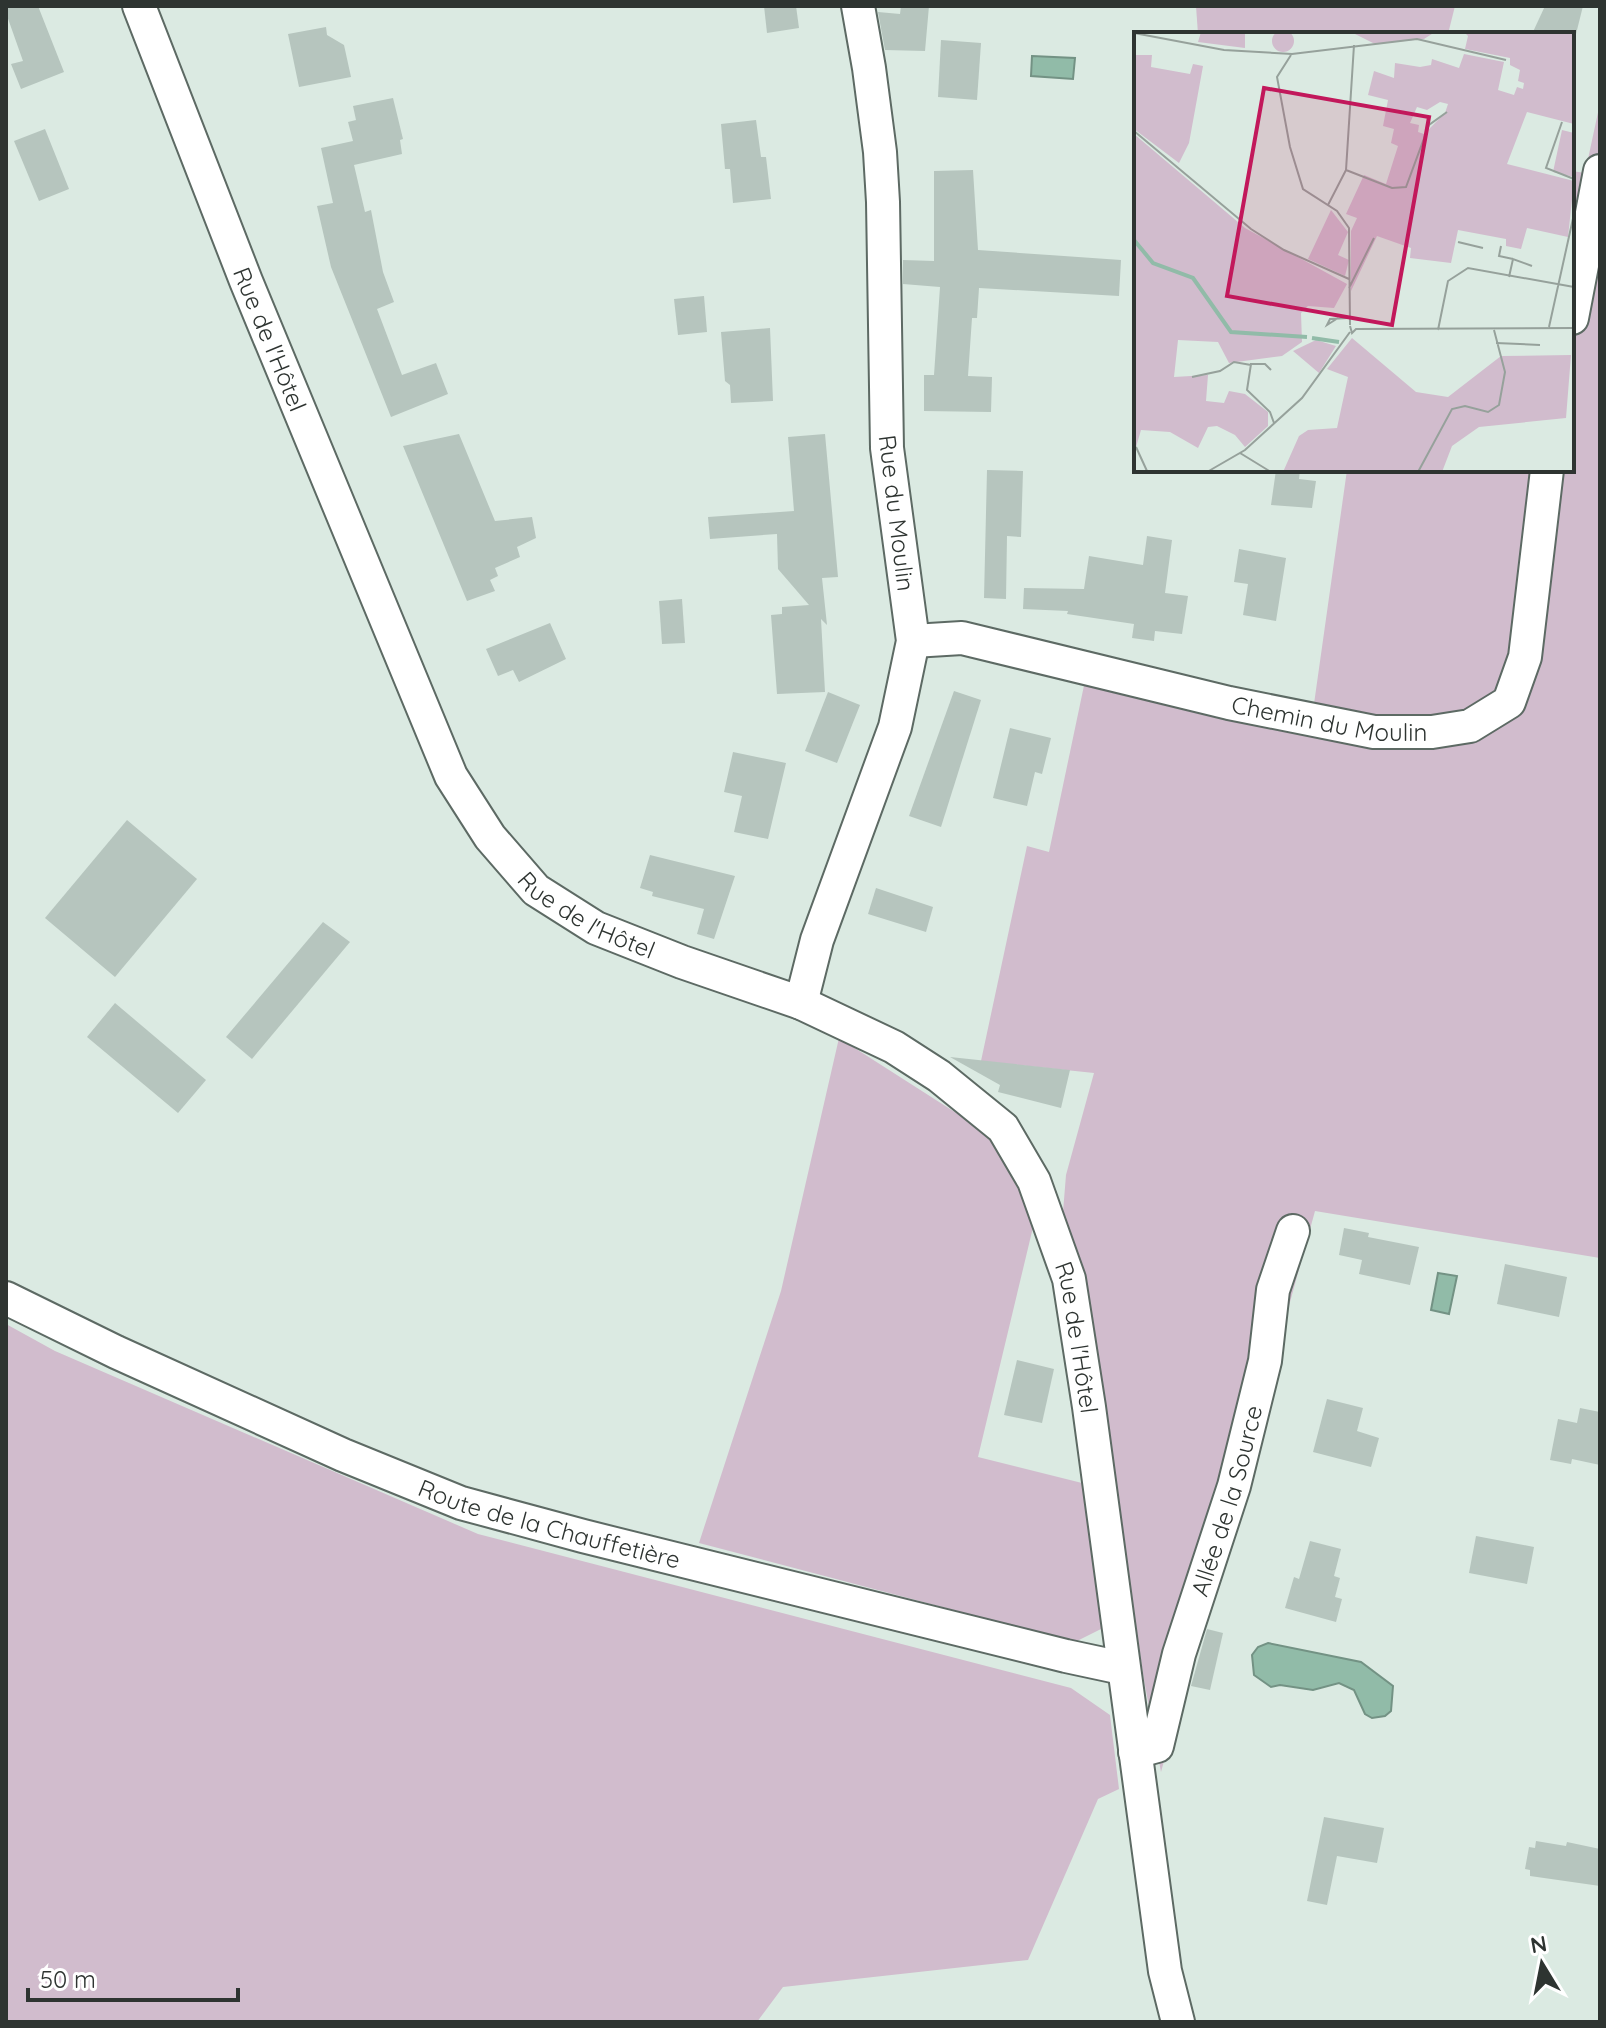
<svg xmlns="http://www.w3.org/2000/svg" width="1606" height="2028" font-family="Quicksand,sans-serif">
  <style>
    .green { fill: #d1bccd }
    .water { fill: #91bba8; stroke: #739284; stroke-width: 2 }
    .building { fill: #b6c5be }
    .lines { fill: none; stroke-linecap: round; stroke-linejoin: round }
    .minor-casing { stroke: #5d6a64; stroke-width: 36 }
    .minor { stroke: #fff; stroke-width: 32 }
    .labels { text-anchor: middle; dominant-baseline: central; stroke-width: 8; stroke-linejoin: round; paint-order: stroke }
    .street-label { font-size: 24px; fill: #2e3431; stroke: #fff }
    .inset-river { fill: none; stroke: #91bba8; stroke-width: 4 }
    .inset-road { fill: none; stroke: #96a19b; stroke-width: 2 }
    .view { fill: #c2185b; fill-opacity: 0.15; stroke: #c2185b; stroke-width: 4 }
    .inset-edge { fill: none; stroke: #2e3431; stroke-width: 4 }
  </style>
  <rect width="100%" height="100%" fill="#dbeae2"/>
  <g class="green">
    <path d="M 1196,6 L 1455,6 L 1448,34 L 1198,34 Z"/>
    <path d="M 1600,103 L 1600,1258 L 1315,1211 L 1161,1772 L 1144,1680 L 1084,1275 L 1063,1212 L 1066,1175 L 1094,1073 L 981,1061 L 1027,846 L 1049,852 L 1086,676 L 1094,653 L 1193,686 L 1313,711 L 1347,470 L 1572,470 L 1572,171 L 1585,173 Z"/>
    <path d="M 839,1038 L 986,1132 L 1035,1219 L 978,1457 L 1086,1484 L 1107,1626 L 1075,1642 L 699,1543 L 781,1291 Z"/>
    <path d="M 6,1324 L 55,1351 L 478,1534 L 1071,1688 L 1110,1715 L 1119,1789 L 1098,1799 L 1028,1960 L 783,1987 L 757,2022 L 6,2022 Z"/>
  </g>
  <g class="water">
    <path d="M 1032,56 L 1075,58 L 1073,79 L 1031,76 Z"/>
    <path d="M 1438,1273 L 1457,1276 L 1449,1314 L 1431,1310 Z"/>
    <path d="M 1268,1643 L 1361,1662 L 1393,1686 L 1391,1711 L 1385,1716 L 1372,1718 L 1365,1714 L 1354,1690 L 1339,1683 L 1313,1690 L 1280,1685 L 1271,1687 L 1254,1675 L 1252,1655 L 1258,1647 Z"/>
  </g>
  <g class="building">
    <path d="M 6,6 L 38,6 L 64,72 L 21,89 L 11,64 L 23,61 L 6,13 Z"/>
    <path d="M 764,6 L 796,6 L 799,28 L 767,33 Z"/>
    <path d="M 901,6 L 929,6 L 925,51 L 885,50 L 878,12 L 900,14 Z"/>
    <path d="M 1545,6 L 1583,6 L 1576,34 L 1532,34 Z"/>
    <path d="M 326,27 L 327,35 L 344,45 L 351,77 L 299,87 L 288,34 Z"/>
    <path d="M 941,40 L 981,43 L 977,100 L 938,97 Z"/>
    <path d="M 393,98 L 403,139 L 400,140 L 402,154 L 354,165 L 365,212 L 371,210 L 383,272 L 394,302 L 377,309 L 402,375 L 436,363 L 448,394 L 391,417 L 331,267 L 317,206 L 333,203 L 321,148 L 353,141 L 348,122 L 356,120 L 353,106 Z"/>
    <path d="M 756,120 L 761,157 L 766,157 L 771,199 L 733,203 L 730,169 L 725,169 L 721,124 Z"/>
    <path d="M 45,129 L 69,189 L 39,201 L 14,141 Z"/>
    <path d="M 973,170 L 978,250 L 1121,260 L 1119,296 L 979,288 L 977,318 L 972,318 L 968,376 L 992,377 L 991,412 L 924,411 L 924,375 L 934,375 L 940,287 L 903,284 L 903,260 L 934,261 L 934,171 Z"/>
    <path d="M 704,296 L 707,332 L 678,335 L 674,299 Z"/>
    <path d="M 770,328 L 773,401 L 731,403 L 730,385 L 725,381 L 721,332 Z"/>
    <path d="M 459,434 L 495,521 L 532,517 L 536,538 L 517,547 L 520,557 L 495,568 L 498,576 L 490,580 L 495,591 L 467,601 L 403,446 Z"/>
    <path d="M 825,434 L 838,577 L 822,578 L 827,625 L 821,619 L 825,692 L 777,694 L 771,615 L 782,614 L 782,607 L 809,605 L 778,569 L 777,534 L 710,539 L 708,517 L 794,511 L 788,437 Z"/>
    <path d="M 987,470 L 1023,471 L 1021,537 L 1007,536 L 1006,599 L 984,598 Z"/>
    <path d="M 1276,470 L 1300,470 L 1299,479 L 1316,481 L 1312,508 L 1271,505 Z"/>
    <path d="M 1147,536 L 1172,540 L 1165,593 L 1188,596 L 1182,634 L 1155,631 L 1154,641 L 1132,638 L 1134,624 L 1067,614 L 1068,611 L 1023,609 L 1024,588 L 1084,589 L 1089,556 L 1143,565 Z"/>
    <path d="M 1239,549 L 1286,558 L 1276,621 L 1243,615 L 1248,584 L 1234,582 Z"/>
    <path d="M 682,599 L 685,643 L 662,644 L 659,601 Z"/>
    <path d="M 550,623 L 566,659 L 519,682 L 513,670 L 498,676 L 486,649 Z"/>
    <path d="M 954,691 L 981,700 L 941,827 L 909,816 Z"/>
    <path d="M 828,692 L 860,705 L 837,763 L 805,751 Z"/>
    <path d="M 1010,728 L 1051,738 L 1042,774 L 1035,772 L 1027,806 L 993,798 Z"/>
    <path d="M 733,752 L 786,763 L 768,839 L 734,832 L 742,796 L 724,792 Z"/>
    <path d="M 127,820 L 197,879 L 115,977 L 45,918 Z"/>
    <path d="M 650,855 L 735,876 L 714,939 L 697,934 L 704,909 L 652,896 L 653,892 L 640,888 Z"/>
    <path d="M 876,888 L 933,907 L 926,932 L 868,914 Z"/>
    <path d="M 323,922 L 350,942 L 252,1059 L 226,1037 Z"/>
    <path d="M 115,1003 L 206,1080 L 178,1113 L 87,1037 Z"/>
    <path d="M 950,1057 L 1070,1070 L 1061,1108 L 998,1092 L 1000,1085 Z"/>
    <path d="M 1344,1228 L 1369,1233 L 1368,1237 L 1419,1247 L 1410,1285 L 1359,1274 L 1362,1260 L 1339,1255 Z"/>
    <path d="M 1505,1264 L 1567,1277 L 1559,1317 L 1497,1304 Z"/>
    <path d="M 1017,1360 L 1054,1369 L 1042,1423 L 1004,1415 Z"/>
    <path d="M 1327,1399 L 1363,1408 L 1357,1431 L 1379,1438 L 1371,1467 L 1313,1452 Z"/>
    <path d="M 1580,1408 L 1600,1412 L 1600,1465 L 1572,1459 L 1571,1464 L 1550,1460 L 1558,1419 L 1577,1423 Z"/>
    <path d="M 1476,1536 L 1534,1547 L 1527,1584 L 1469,1573 Z"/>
    <path d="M 1310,1541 L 1341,1549 L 1334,1576 L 1340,1578 L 1335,1597 L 1342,1599 L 1336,1622 L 1285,1608 L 1294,1577 L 1299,1579 Z"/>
    <path d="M 1207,1629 L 1223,1633 L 1210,1690 L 1191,1686 Z"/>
    <path d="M 1324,1817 L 1384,1828 L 1377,1863 L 1337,1856 L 1327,1905 L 1307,1901 Z"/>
    <path d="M 1536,1841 L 1566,1846 L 1567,1842 L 1600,1849 L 1600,1886 L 1530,1876 L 1530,1870 L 1525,1869 L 1529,1847 L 1535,1848 Z"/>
  </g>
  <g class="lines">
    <g class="minor-casing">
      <g id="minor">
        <path id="s1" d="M 139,6 L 246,281 L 451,776 L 490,837 L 536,890 L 596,928 L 682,962 L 801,1003 L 894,1047 L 939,1076 L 1003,1128 L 1034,1181 L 1069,1279 L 1089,1407 L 1165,1971 L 1178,2022"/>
        <path d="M 1572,318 L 1600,171"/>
        <path id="s2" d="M 913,641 L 962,638 L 1229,703 L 1374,732 L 1432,732 L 1470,726 L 1509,702 L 1525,657 L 1547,470"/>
        <path d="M 801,1003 L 817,940 L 895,727 L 913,641 L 887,448 L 883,202 L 880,152 L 869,68 L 858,6"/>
        <path id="s3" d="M 6,1298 L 116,1352 L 343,1455 L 461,1503 L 583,1536 L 1066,1656 L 1122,1668"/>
        <path id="s4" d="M 1135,1752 L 1157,1746 L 1179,1654 L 1234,1486 L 1265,1361 L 1273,1290 L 1293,1231"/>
      </g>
    </g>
    <use href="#minor" class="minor"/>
  </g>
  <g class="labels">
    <g class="street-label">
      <text stroke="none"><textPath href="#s1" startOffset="358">Rue de l'Hôtel</textPath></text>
      <text transform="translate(897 513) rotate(83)">Rue du Moulin</text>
      <text stroke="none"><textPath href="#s2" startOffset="426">Chemin du Moulin</textPath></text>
      <text stroke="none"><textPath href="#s1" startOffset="1030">Rue de l'Hôtel</textPath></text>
      <text stroke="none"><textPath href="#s1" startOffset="1726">Rue de l'Hôtel</textPath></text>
      <text stroke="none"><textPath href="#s4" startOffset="278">Allée de la Source</textPath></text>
      <text stroke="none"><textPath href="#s3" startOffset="590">Route de la Chauffetière</textPath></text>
    </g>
  </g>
  <g transform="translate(1134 32)">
    <rect width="440" height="440" fill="#dbeae2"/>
    <path d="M138 9a11 11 0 1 1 22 0a11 11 0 1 1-22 0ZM 67,0 L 111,0 L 111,16 L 64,10 ZM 217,0 L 301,0 L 290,7 L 241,12 ZM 330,0 L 440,0 L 440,92 L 393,80 L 373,132 L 440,149 L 434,205 L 393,196 L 387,217 L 372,214 L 372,207 L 324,198 L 317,231 L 276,226 L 277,216 L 243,204 L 217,259 L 217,199 L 223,186 L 212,182 L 230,143 L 252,152 L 264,114 L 257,111 L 260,97 L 249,94 L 254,68 L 234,63 L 240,39 L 260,46 L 261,31 L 286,35 L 297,33 L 298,27 L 325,36 L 330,22 L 370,30 L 364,58 L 380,63 L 383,55 L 389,57 L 390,51 L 384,49 L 386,38 L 376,33 L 376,26 L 331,17 L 334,4 ZM 306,70 L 314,72 L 311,81 L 290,102 L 284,100 L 285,93 L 276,91 L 283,75 L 293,78 ZM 0,23 L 18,23 L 17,35 L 56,42 L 59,32 L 69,34 L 55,111 L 45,131 L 0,97 ZM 428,98 L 440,101 L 440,145 L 419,140 ZM 0,102 L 111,196 L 213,252 L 200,276 L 174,274 L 167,281 L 168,310 L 148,324 L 95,331 L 84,310 L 44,308 L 40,345 L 74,343 L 72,369 L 90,371 L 95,359 L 111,362 L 134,380 L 134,394 L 111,415 L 101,403 L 83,394 L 74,395 L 64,416 L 36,400 L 7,398 L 0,422 ZM 197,178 L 214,200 L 204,223 L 215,228 L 211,244 L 174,227 ZM 218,306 L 282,360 L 314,365 L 367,324 L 437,323 L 432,386 L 345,395 L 318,414 L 308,440 L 149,440 L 165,404 L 174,398 L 203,396 L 214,345 L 193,337 ZM 182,308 L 202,314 L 185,341 L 159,319 Z" fill="#d1bccd" fill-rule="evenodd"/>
    <path class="inset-river" d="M 0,208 L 19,231 L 59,246 L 97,300 L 173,305M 178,306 L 205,310"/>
    <path class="inset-road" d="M 0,1 L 90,18 L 158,22 L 283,7 L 372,28M 157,23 L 143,45 L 156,115 L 169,157 L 203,179 L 215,196 L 216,293M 428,90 L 412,136 L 440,147M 0,99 L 117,197 L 150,218 L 215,247M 212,138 L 258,156 L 272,155 L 295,93 L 313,80M 194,173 L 212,138 L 220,13M 324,210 L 349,216M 367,214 L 365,224 L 379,227M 375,245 L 379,227 L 398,234M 215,256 L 240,206M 204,286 L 193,293 L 196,287 L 214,286M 216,294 L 218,301 L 222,297 L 440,296M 415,295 L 440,182M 304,298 L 314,249 L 334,236 L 440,255M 362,311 L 406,313M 137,338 L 131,332 L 117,332 L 113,358 L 136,380 L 140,391M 58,345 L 86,339 L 100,330 L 117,333M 2,415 L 13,439M 106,421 L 137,440M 73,440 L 111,418 L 168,366 L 216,300M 284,440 L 318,377 L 331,374 L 354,380 L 365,373 L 371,340 L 360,298"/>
    <path class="view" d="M 130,56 L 295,85 L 258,293 L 93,264 Z"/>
    <rect width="440" height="440" class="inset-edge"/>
  </g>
  <rect width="1606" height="2028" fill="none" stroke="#2e3431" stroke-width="16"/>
  <g transform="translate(1542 1964) rotate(350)" stroke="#ffffff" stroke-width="6" paint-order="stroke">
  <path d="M0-6L14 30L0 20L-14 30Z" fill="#2e3431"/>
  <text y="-12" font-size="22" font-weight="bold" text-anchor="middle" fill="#2e3431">N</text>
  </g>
  <path d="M28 1988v12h210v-12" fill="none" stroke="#2e3431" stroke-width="4"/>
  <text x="40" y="1988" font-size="24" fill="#2e3431" stroke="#ffffff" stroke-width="6" paint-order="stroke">50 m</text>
</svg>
